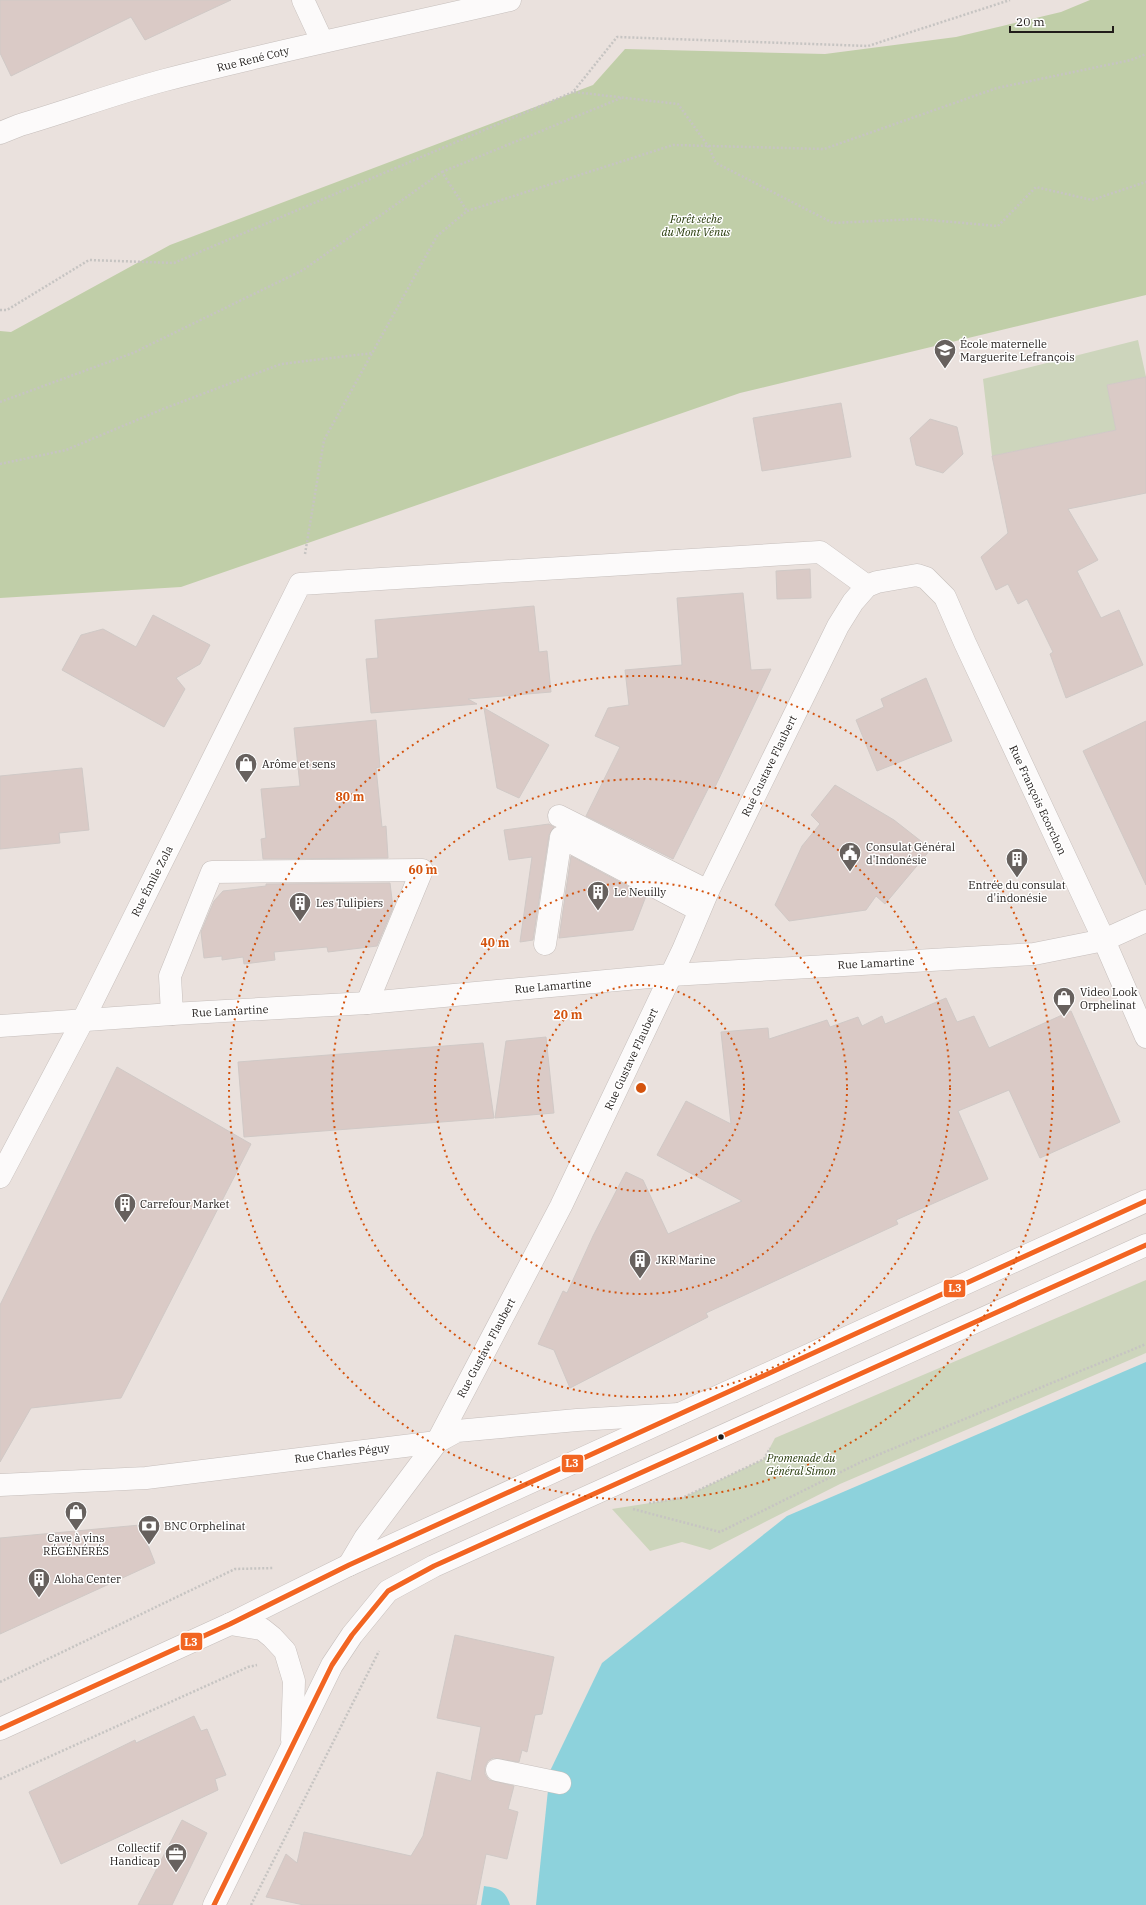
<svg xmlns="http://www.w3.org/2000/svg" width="1146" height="1905" font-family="'IBM Plex Serif',serif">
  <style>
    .green { fill: #cdd5bc }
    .forest { fill: #c0cea8 }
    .water { fill: #8dd2dc }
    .building { fill: #dacac6; stroke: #d0c9c6 }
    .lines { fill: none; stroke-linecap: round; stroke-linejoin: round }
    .minor-casing { stroke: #c6bfbc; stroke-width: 23 }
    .major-casing { stroke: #c6bfbc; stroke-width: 23 }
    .path { stroke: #c6c4c2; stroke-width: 2.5; stroke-dasharray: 2 2; stroke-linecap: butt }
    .minor { stroke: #fcfafa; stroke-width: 22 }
    .major { stroke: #fcfafa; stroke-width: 22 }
    .bus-1-casing { stroke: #fff; stroke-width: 8 }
    .bus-1 { stroke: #f26522; stroke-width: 5 }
    .ring { fill: none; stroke: #d4530d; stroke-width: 2; stroke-dasharray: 2 4 }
    .bus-dot { fill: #211c1a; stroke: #fff; stroke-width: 1.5 }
    .labels { text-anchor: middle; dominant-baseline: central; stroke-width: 3; stroke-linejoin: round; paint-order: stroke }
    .street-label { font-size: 11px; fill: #211c1a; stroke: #fff }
    .park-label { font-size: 11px; font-style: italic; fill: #243807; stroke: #fff }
    .poi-label { font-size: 11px; fill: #211c1a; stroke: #fff; text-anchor: start }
    .centre { fill: #d4530d; stroke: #fff; stroke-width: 2 }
    .ring-label { font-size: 12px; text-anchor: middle; font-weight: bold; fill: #d4530d; stroke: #fff; stroke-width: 3; stroke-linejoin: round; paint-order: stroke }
    .line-badge { stroke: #fff; stroke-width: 1.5 }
    .badge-label { font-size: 11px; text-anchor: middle; font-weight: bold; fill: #fff }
  </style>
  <rect width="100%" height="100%" fill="#eae1dd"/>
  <g class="green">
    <path d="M 1138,340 L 1146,377 L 1107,385 L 1116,430 L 992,456 L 983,379 Z"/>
    <path d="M 1146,1280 L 1146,1353 L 840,1484 L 710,1550 L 682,1542 L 650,1551 L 612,1509 L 682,1498 L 764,1459 L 775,1438 Z"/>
  </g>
  <path class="forest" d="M 1090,0 L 1146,0 L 1146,295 L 740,393 L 181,587 L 0,598 L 0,331 L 11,332 L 170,245 L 593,85 L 625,49 L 825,54 L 956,37 L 1061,12 Z"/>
  <g class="water">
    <path d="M 1146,1362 L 1146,1905 L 536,1905 L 550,1771 L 602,1663 L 787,1516 Z"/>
    <path d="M 484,1886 C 499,1888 505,1890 510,1905 L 481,1905 Z"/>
  </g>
  <g class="building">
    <path d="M 0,0 L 231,0 L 145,40 L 131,17 L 11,76 L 0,53 Z"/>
    <path d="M 1146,377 L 1146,493 L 1068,509 L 1098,560 L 1077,571 L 1101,618 L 1119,610 L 1143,665 L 1066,698 L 1050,654 L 1053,652 L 1027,599 L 1018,604 L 1008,584 L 996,590 L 981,557 L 1008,533 L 992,456 L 1116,430 L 1107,385 Z"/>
    <path d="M 841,403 L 851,457 L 762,471 L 753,418 Z"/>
    <path d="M 930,419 L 957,427 L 963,454 L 943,473 L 916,465 L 910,438 Z"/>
    <path d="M 810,569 L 811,598 L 777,599 L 776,571 Z"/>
    <path d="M 743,593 L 751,670 L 771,669 L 714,789 L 709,787 L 673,859 L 586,816 L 620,747 L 595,736 L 608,708 L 629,705 L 625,670 L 682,665 L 677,598 Z"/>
    <path d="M 534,606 L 539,652 L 547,651 L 551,692 L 468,699 L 477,704 L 371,713 L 366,659 L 378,658 L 375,620 Z"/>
    <path d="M 153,615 L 210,645 L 200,664 L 176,678 L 185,689 L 164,727 L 62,670 L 81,635 L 103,629 L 136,647 Z"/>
    <path d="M 926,678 L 952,741 L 877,771 L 856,720 L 884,707 L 881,699 Z"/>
    <path d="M 484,708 L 549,745 L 519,798 L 497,788 Z"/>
    <path d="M 376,720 L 380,767 L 376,768 L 382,827 L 386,826 L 388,858 L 263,859 L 261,839 L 266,838 L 261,789 L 300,786 L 294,728 Z"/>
    <path d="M 1146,721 L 1146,885 L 1083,751 Z"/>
    <path d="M 82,768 L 89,830 L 59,833 L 60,843 L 0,849 L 0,776 Z"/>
    <path d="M 835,785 L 894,820 L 931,849 L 885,904 L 876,896 L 866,910 L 789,921 L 775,905 L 802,846 L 820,824 L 811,815 Z"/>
    <path d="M 549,824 L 554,827 L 549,835 L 533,940 L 520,942 L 532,857 L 509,860 L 504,830 Z"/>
    <path d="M 571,856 L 646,896 L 633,930 L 559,938 Z"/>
    <path d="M 390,883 L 393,908 L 377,946 L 328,952 L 327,947 L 274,952 L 275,960 L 244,964 L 243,957 L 222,960 L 222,956 L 204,958 L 201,932 L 214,901 L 223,891 L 266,886 L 266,884 Z"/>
    <path d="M 946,998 L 957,1022 L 974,1016 L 989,1048 L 1071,1011 L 1120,1122 L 1040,1158 L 1009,1090 L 958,1111 L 988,1179 L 896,1220 L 898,1224 L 706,1313 L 708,1317 L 570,1388 L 554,1350 L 538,1344 L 563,1291 L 567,1293 L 593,1236 L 626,1172 L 643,1180 L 668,1234 L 742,1201 L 657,1155 L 686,1101 L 731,1124 L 721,1032 L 768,1028 L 769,1039 L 827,1020 L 830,1027 L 858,1017 L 862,1026 L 882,1016 L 885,1024 Z"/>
    <path d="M 546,1037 L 554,1113 L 495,1118 L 506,1041 Z"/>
    <path d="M 483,1043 L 494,1118 L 244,1137 L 238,1062 Z"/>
    <path d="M 117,1067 L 251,1144 L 121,1398 L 31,1408 L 0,1462 L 0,1305 Z"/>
    <path d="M 140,1525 L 155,1563 L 0,1634 L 0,1538 Z"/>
    <path d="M 455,1635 L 554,1657 L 542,1714 L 535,1715 L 527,1752 L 522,1750 L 519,1762 L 493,1758 L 488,1761 L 485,1767 L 485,1774 L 489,1780 L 514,1786 L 508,1809 L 518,1812 L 507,1859 L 486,1854 L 476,1905 L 304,1905 L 266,1897 L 286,1854 L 297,1863 L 304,1832 L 411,1856 L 423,1836 L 437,1772 L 471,1781 L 481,1727 L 437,1718 Z"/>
    <path d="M 194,1716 L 201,1731 L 207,1729 L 226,1775 L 215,1779 L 218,1790 L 61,1864 L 29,1792 L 135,1740 L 136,1743 Z"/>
    <path d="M 182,1820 L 207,1833 L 172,1905 L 138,1905 Z"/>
  </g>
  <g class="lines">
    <g class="minor-casing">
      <g id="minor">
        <path d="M 303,0 L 322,41"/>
        <path d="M 0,133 L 20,125 C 68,111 116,93 165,80 C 279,50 395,27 510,0"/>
        <path d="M 559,816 L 708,891"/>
        <path d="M 545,944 L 561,837 L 699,910"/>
        <path d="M 172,1014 L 170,976 L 212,872 L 422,870 L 367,1003"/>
        <path d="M 0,1026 L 172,1014 L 367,1003 L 671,975 L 1034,954 L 1104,940 L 1146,921"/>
        <path d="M 0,1177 L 83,1020 L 300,584 L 820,552 L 867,586"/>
        <path d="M 0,1485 L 146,1478 L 437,1442 L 457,1431 L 577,1420 L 679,1414"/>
        <path d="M 349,1565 L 365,1538 L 437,1442 L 561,1206 L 683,950 L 708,891 L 838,626 L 853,602 L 867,586 L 877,582 L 917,575 L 926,578 L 945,597 L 965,643 L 1104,940 L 1146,1037"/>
        <path d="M 497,1770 L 560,1783"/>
      </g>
    </g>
    <g class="major-casing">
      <g id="major">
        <path d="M 230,1624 L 262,1629 L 272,1637 L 285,1651 L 294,1681 L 292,1740"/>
        <path d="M 0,1729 L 230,1624 L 349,1565 L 1146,1201"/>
        <path d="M 214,1905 L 332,1665 L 352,1635 L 388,1591 L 434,1566 L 1146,1245"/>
      </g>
    </g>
    <g class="path">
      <path d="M 574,92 L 678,104 L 708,146 L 716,163 L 833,223 L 918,219 L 998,226 L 1036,187 L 1092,200 L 1146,182"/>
      <path d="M 442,172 L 621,98"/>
      <path d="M 0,310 L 7,310 L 89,260 L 174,263 L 573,92 L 617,37 L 868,46 L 1010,0"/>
      <path d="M 0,402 L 133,353 L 303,270 L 442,172 L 467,211"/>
      <path d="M 0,464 L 66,450 L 163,409 L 281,364 L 373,353"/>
      <path d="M 305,554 L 324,440 L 437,236 L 467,211 L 673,145 L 824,149 L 997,88 L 1131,60 L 1146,54"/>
      <path d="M 649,1503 L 682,1498 L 764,1459 L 770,1448"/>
      <path d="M 633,1509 L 720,1532 L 863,1461 L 1146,1344"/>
      <path d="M 0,1682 L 235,1569 L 274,1568"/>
      <path d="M 0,1779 L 248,1667 L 257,1665"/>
      <path d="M 251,1905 L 379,1651"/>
    </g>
    <use href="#minor" class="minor"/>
    <use href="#major" class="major"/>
    <g class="bus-1-casing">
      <g id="bus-1">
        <path d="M 0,1729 L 230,1624 L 349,1565 L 1146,1201"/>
        <path d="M 214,1905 L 332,1665 L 352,1635 L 388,1591 L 434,1566 L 1146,1245"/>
      </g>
    </g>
    <use href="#bus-1" class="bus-1"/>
  </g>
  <g class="ring">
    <circle cx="641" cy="1088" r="103"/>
    <circle cx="641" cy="1088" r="206"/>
    <circle cx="641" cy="1088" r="309"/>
    <circle cx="641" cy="1088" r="412"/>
  </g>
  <defs>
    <g id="school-pin" transform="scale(1.15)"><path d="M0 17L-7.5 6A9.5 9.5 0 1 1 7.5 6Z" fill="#67615e" stroke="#fff"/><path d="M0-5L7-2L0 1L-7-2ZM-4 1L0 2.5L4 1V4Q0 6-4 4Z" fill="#fff"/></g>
    <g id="shop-pin" transform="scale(1.15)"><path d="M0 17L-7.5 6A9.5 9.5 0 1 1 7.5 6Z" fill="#67615e" stroke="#fff"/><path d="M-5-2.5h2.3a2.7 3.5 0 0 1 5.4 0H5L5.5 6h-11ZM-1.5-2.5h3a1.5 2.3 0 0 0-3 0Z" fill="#fff"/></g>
    <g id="civic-pin" transform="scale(1.15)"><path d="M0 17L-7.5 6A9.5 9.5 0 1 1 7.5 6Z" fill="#67615e" stroke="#fff"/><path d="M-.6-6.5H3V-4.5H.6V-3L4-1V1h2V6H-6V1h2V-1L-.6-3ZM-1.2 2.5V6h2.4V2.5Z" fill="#fff"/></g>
    <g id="building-pin" transform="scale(1.15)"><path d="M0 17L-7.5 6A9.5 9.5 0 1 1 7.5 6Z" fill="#67615e" stroke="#fff"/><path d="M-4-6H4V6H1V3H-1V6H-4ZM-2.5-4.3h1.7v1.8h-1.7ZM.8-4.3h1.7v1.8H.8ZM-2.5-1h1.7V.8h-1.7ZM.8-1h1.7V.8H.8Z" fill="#fff"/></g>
    <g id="bank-pin" transform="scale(1.15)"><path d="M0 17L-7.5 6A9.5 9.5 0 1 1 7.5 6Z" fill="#67615e" stroke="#fff"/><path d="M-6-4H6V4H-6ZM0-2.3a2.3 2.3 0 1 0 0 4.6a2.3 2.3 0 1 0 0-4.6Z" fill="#fff"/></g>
    <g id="office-pin" transform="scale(1.15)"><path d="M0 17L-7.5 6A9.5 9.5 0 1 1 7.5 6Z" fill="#67615e" stroke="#fff"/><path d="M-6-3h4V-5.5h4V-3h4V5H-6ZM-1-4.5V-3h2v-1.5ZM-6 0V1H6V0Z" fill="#fff"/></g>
  </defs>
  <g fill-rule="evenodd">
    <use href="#school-pin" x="945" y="350"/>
    <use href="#shop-pin" x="246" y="764"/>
    <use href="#civic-pin" x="850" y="853"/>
    <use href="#building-pin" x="1017" y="859"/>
    <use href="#building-pin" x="598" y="892"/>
    <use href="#building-pin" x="300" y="903"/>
    <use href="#shop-pin" x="1064" y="998"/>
    <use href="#building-pin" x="125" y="1204"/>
    <use href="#building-pin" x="640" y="1260"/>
    <use href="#shop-pin" x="76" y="1512"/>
    <use href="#bank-pin" x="149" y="1526"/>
    <use href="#building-pin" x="39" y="1579"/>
    <use href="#office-pin" x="176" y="1854"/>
  </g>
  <circle class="bus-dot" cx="721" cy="1437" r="3.5"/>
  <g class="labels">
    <g class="street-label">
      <text transform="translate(253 59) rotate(-14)">Rue René Coty</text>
      <text transform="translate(769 766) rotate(-64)">Rue Gustave Flaubert</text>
      <text transform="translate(1038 800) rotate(65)">Rue François Ecorchon</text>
      <text transform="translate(152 881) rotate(-63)">Rue Émile Zola</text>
      <text transform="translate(876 963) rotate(-3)">Rue Lamartine</text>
      <text transform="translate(553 986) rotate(-5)">Rue Lamartine</text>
      <text transform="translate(230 1011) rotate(-3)">Rue Lamartine</text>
      <text transform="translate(631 1059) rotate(-65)">Rue Gustave Flaubert</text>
      <text transform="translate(486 1348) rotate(-62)">Rue Gustave Flaubert</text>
      <text transform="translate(342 1453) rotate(-7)">Rue Charles Péguy</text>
    </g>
    <g class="park-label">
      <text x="696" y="219">Forêt sèche<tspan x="696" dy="13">du Mont Vénus</tspan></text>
      <text x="801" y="1458">Promenade du<tspan x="801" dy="13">Général Simon</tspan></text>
    </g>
    <g class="poi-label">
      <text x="960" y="344">École maternelle<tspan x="960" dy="13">Marguerite Lefrançois</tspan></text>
      <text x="262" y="764">Arôme et sens</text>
      <text x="866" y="847">Consulat Général<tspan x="866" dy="13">d'Indonésie</tspan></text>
      <text x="1017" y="885" text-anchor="middle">Entrée du consulat<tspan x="1017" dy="13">d'indonésie</tspan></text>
      <text x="614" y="892">Le Neuilly</text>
      <text x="316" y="903">Les Tulipiers</text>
      <text x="1080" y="992">Video Look<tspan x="1080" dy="13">Orphelinat</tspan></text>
      <text x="140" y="1204">Carrefour Market</text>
      <text x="656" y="1260">JKR Marine</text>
      <text x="164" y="1526">BNC Orphelinat</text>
      <text x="76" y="1538" text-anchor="middle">Cave à vins<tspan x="76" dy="13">RÉGÉNÉRÉS</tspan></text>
      <text x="54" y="1579">Aloha Center</text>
      <text x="160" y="1848" text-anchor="end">Collectif<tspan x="160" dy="13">Handicap</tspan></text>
    </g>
  </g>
  <circle cx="641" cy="1088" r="6" class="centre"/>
  <g class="ring-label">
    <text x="350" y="801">80 m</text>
    <text x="423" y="874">60 m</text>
    <text x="495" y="947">40 m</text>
    <text x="568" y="1019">20 m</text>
  </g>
  <g class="line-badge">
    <rect x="943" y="1279" width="23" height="19" rx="4" fill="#f26522"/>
    <rect x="561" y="1454" width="23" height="19" rx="4" fill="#f26522"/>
    <rect x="180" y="1632" width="23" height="19" rx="4" fill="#f26522"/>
  </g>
  <g class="badge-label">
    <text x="955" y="1292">L3</text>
    <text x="572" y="1467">L3</text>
    <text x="191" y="1646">L3</text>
  </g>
  <path d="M1010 26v6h103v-6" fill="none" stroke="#211c1a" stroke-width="2"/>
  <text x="1016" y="26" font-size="12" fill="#211c1a" stroke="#ffffff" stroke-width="3" paint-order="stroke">20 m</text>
</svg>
